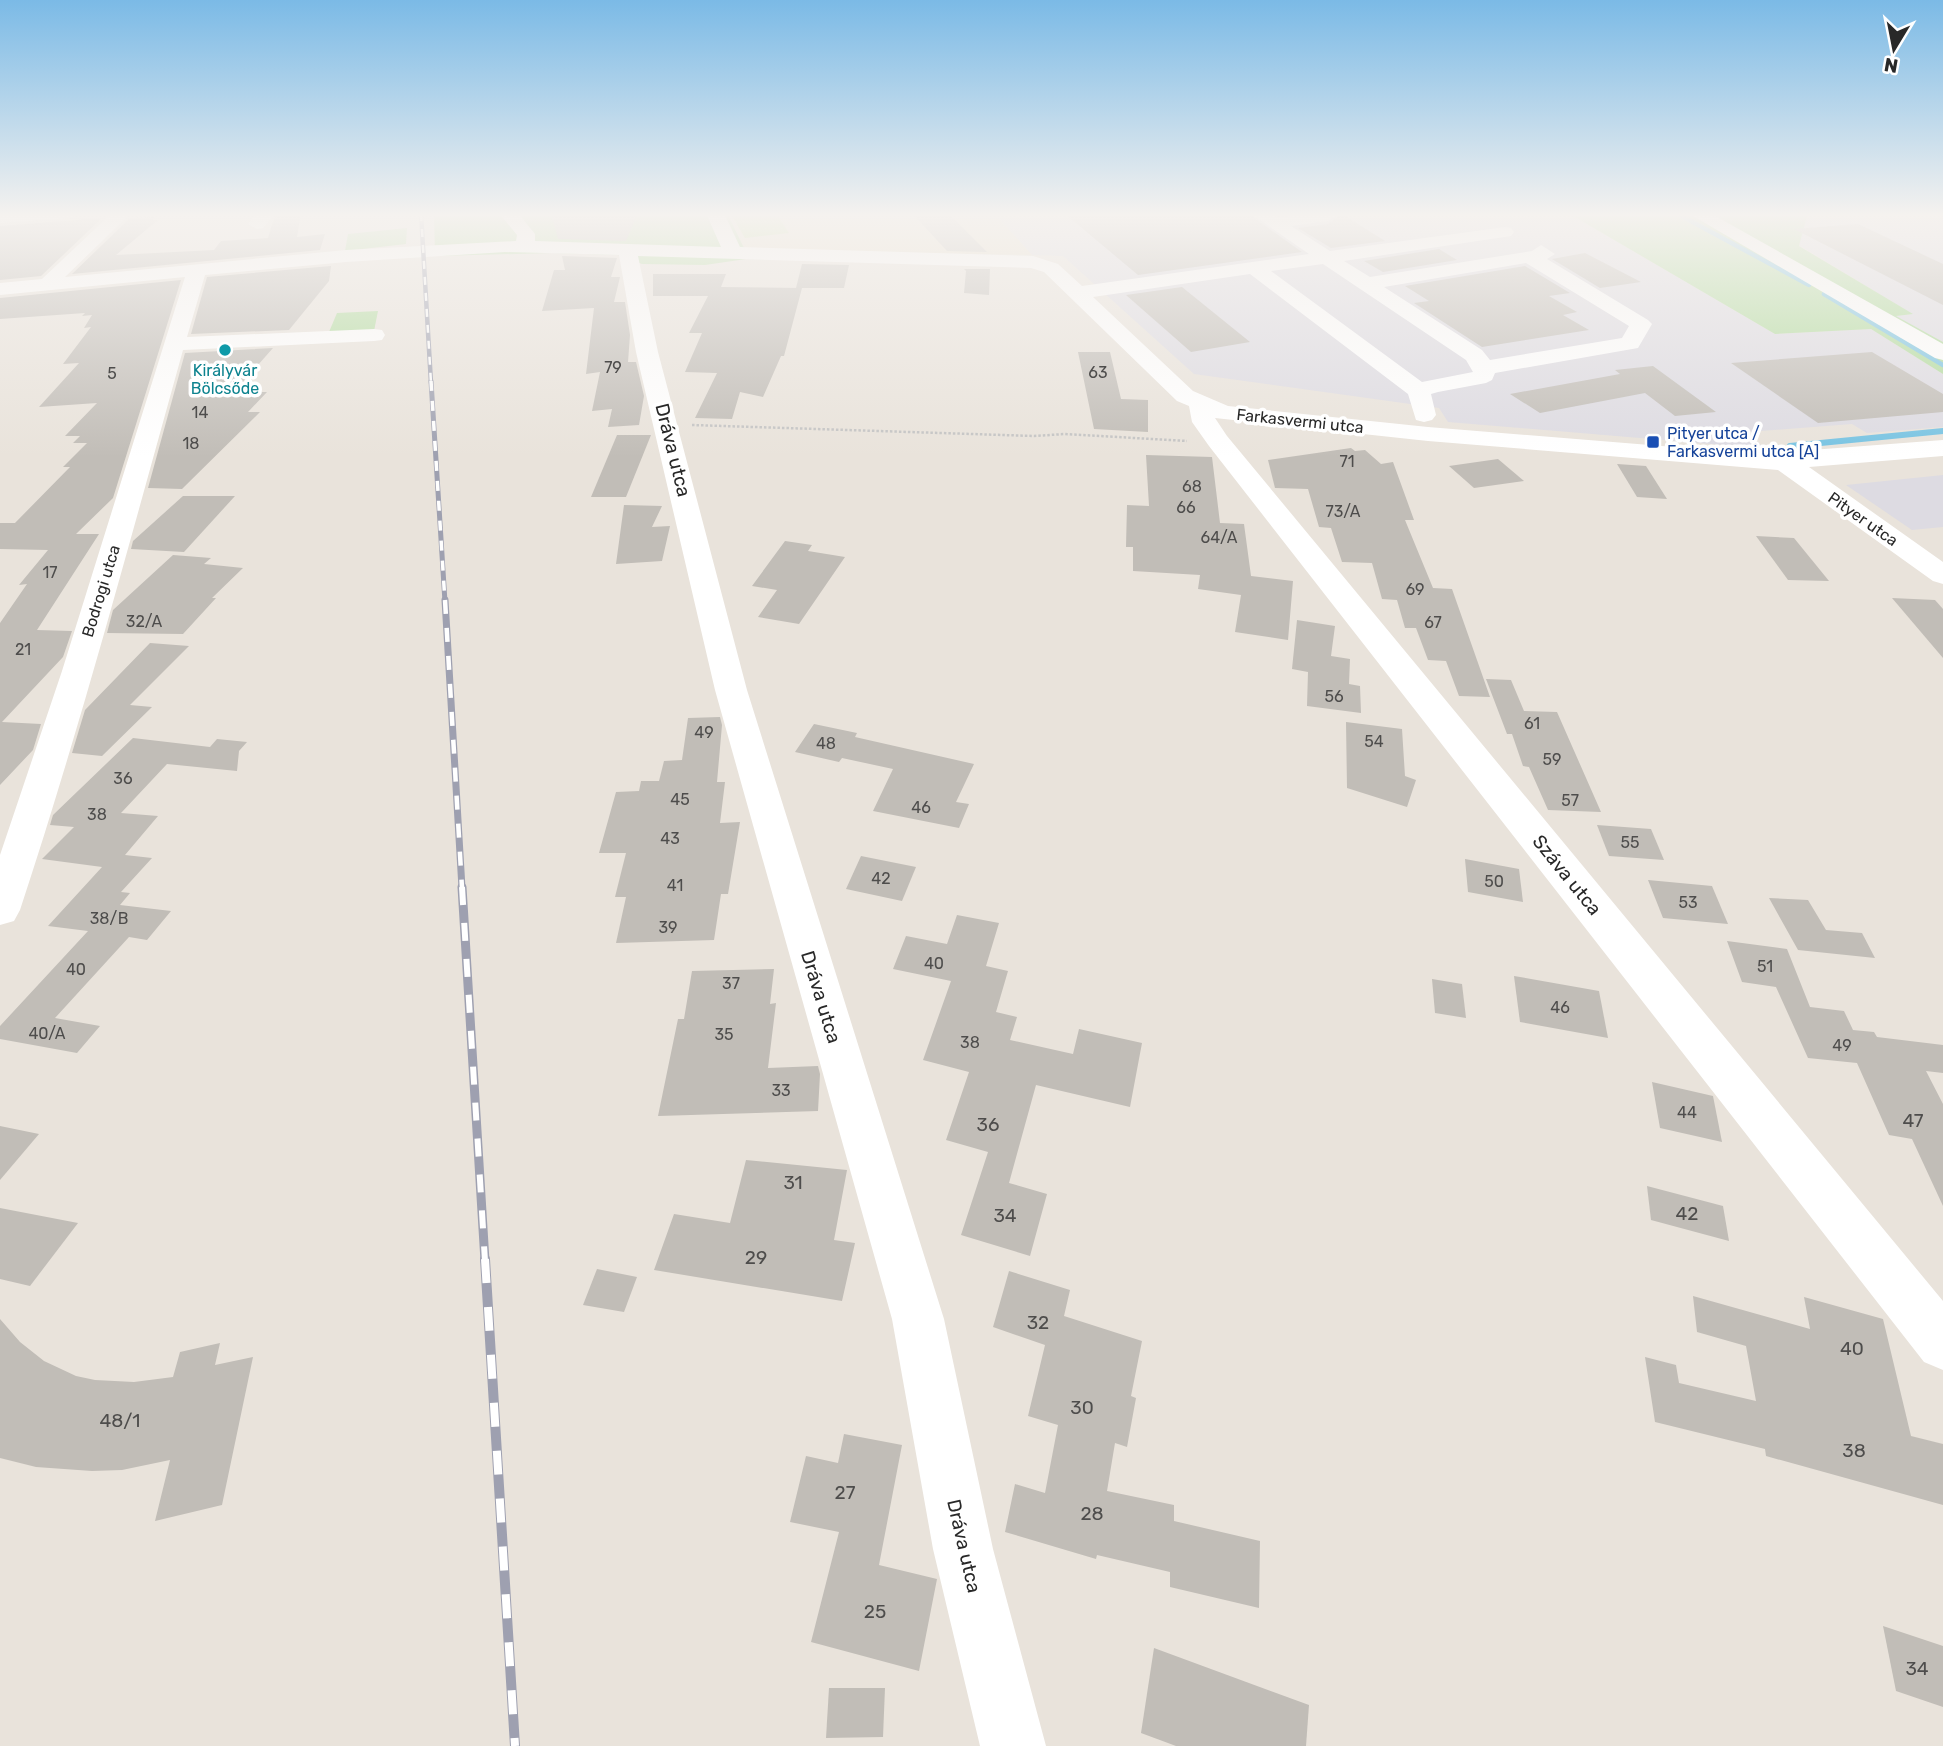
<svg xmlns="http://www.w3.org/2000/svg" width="1943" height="1746" font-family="Rubik,sans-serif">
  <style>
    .industrial { fill: #dddbe2 }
    .education { fill: #e9e0cb }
    .green { fill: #b0db9c }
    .pitch { fill: #c1e198 }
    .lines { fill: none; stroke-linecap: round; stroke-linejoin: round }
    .stream-far1 { stroke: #77c3e2; stroke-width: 4.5 }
    .stream { stroke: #77c3e2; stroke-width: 6 }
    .building { fill: #c1bdb7 }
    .path { stroke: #c3c3c3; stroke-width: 2.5; stroke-dasharray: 2.5 2; stroke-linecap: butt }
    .minor { fill: #fff; fill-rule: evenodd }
    .rail-far4-casing { stroke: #9ea0b0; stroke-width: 4.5 }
    .rail-far3-casing { stroke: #9ea0b0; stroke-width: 5 }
    .rail-far2-casing { stroke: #9ea0b0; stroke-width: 7 }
    .rail-far1-casing { stroke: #9ea0b0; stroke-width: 9 }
    .rail-casing { stroke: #9ea0b0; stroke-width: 10 }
    .rail-far4 { stroke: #fff; stroke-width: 2.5; stroke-dasharray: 8; stroke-linecap: butt }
    .rail-far3 { stroke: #fff; stroke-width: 3.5; stroke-dasharray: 10; stroke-linecap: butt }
    .rail-far2 { stroke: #fff; stroke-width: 4.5; stroke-dasharray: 14; stroke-linecap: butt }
    .rail-far1 { stroke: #fff; stroke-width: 6; stroke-dasharray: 18; stroke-linecap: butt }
    .rail { stroke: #fff; stroke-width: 8; stroke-dasharray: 24; stroke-linecap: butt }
    .culture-dot { fill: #0f9aa8; stroke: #fff; stroke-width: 2.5 }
    .transit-dot { fill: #1a4fb4; stroke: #fff; stroke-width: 2.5 }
    .labels { text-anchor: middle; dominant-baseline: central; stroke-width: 7; stroke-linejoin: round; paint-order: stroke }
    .number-label { font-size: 16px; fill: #4e4d4c }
    .far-culture-label { font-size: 16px; fill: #0d838f; stroke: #fff }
    .far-street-label { font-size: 16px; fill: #282828; stroke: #fff }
    .far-transit-label { font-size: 16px; fill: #164399; stroke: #fff; text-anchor: start }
    .street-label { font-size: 19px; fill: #282828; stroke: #fff }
    .near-number-label { font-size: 19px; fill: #4e4d4c }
  </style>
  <rect width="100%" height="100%" fill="#e9e3db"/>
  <g class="industrial">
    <path d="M 994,213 L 1568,213 L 1775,334 L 1871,329 L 1943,374 L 1943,427 L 1867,433 L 1852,424 L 1748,432 L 1762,446 L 1723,445 L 1448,422 L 1439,408 L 1194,374 L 1063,256 L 1032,255 Z"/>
    <path d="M 1801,213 L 1943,213 L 1943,342 L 1895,316 L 1912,314 L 1799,245 L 1807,217 Z"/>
    <path d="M 1765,279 L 1788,285 L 1798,291 L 1766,293 L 1744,280 Z"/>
    <path d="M 1943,475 L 1943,527 L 1912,530 L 1846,485 Z"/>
  </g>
  <path class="education" d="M 727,213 L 994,213 L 1032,255 L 745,250 Z"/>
  <g class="green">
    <path d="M 434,213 L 727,213 L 745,250 L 746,259 L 705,265 L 642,264 L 618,255 L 552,253 L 435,256 Z"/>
    <path d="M 1568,213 L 1801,213 L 1807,216 L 1799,246 L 1913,314 L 1896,316 L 1943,342 L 1943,374 L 1871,329 L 1775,334 Z"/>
    <path d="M 407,228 L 406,244 L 345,251 L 348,234 Z"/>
    <path d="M 378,311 L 374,331 L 329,332 L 337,313 Z"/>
  </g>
  <path class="pitch" d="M 730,213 L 776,213 L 789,233 L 745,238 Z"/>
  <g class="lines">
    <g class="stream-far1">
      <path d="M 1676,213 L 1809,285"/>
      <path d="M 1824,294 L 1943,365"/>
    </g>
    <path class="stream" d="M 1790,446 L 1943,431"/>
  </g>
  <g class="building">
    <path d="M 279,213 L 301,213 L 297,237 L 325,234 L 320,250 L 72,274 L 130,218 L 155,217 L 152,220 L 158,220 L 116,255 L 214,250 L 221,241 L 268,238 L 273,221 Z"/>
    <path d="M 551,213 L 638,213 L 626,241 L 558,239 Z"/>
    <path d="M 912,213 L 948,213 L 987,252 L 947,251 Z"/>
    <path d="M 1064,213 L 1247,213 L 1302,252 L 1138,275 Z"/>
    <path d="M 1342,214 L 1385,241 L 1331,248 L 1298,228 L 1328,224 Z"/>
    <path d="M 102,218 L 41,276 L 0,280 L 0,226 Z"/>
    <path d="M 1858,224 L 1943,264 L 1943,305 L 1794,229 Z"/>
    <path d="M 1439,249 L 1457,260 L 1383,272 L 1364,261 Z"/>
    <path d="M 1585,253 L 1641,282 L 1600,288 L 1552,259 Z"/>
    <path d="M 562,256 L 617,258 L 611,277 L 620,277 L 614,302 L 625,302 L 630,335 L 628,362 L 636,362 L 644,396 L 639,425 L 608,427 L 612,409 L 592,411 L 600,372 L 586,374 L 594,308 L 542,311 L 554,270 L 565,270 Z"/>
    <path d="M 802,264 L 849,265 L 844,288 L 796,288 Z"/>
    <path d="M 331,266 L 329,281 L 289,330 L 191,334 L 207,277 Z"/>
    <path d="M 1525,266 L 1570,293 L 1549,296 L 1577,312 L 1563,315 L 1589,330 L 1482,347 L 1414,303 L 1429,301 L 1405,286 Z"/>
    <path d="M 964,269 L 990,269 L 989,295 L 964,293 L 966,271 Z"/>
    <path d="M 653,274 L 726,274 L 721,287 L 802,288 L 784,356 L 781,356 L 763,397 L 740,392 L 732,419 L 695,418 L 717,373 L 685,372 L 702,333 L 689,333 L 708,296 L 653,296 Z"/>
    <path d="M 181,280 L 113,498 L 76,534 L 99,534 L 37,630 L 72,631 L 63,657 L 2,722 L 41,724 L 33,750 L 0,785 L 0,623 L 27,584 L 19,585 L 48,550 L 0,549 L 0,523 L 15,523 L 70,467 L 63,467 L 87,443 L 73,443 L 80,436 L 65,436 L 97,403 L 39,407 L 79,363 L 63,364 L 91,327 L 84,328 L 92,315 L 82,316 L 85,313 L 0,319 L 0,298 Z"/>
    <path d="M 1182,287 L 1250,342 L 1191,352 L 1126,295 Z"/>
    <path d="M 273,348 L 234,392 L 267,392 L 248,412 L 260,412 L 182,489 L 148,488 L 185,353 Z"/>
    <path d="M 1078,352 L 1110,352 L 1121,399 L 1148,400 L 1148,432 L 1094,429 Z"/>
    <path d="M 1872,352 L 1943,394 L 1943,412 L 1818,423 L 1731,363 Z"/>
    <path d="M 1653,366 L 1716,412 L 1675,416 L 1645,393 L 1540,413 L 1510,394 L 1620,374 L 1615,370 Z"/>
    <path d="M 617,435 L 651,435 L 626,497 L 591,497 Z"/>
    <path d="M 1351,448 L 1355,451 L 1365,450 L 1381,464 L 1393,462 L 1414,520 L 1405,520 L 1433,588 L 1452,589 L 1490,697 L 1459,696 L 1446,661 L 1428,660 L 1416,628 L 1405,628 L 1397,600 L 1382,599 L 1372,563 L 1342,562 L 1331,528 L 1319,527 L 1308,489 L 1275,488 L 1268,460 Z"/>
    <path d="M 1146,455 L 1212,457 L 1220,523 L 1244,524 L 1251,576 L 1293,581 L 1288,640 L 1235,632 L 1241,595 L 1198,589 L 1200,575 L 1133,571 L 1133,547 L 1126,547 L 1127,505 L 1149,506 Z"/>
    <path d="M 1498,459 L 1524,481 L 1474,488 L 1449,466 Z"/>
    <path d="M 1617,464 L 1646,466 L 1667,499 L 1637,497 Z"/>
    <path d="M 183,496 L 235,496 L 184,552 L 131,549 L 133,541 Z"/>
    <path d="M 624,505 L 662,506 L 652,527 L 670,526 L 662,561 L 616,564 Z"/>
    <path d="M 1756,536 L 1794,538 L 1829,581 L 1788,580 Z"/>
    <path d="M 785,541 L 812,545 L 808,551 L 845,557 L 799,624 L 758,617 L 777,590 L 752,586 Z"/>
    <path d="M 173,555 L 211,558 L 204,564 L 243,568 L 212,598 L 216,598 L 183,634 L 107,633 L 113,610 Z"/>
    <path d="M 1892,598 L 1935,600 L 1943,609 L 1943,658 Z"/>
    <path d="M 1297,620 L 1335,626 L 1331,656 L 1350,659 L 1349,684 L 1360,686 L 1361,713 L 1307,706 L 1308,672 L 1292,669 Z"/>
    <path d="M 150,643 L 189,646 L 130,705 L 152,707 L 102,756 L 72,753 L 85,710 Z"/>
    <path d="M 1486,679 L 1511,680 L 1524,711 L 1557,712 L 1601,812 L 1548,810 L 1529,767 L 1523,766 L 1512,734 L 1507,734 Z"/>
    <path d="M 720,717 L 722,725 L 717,782 L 725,782 L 720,823 L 740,822 L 728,894 L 721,894 L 714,940 L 616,943 L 626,897 L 615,897 L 626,853 L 599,853 L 616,792 L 639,791 L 641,781 L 659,781 L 664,761 L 682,760 L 688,718 Z"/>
    <path d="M 1346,722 L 1402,729 L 1405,776 L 1416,780 L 1407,807 L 1347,788 Z"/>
    <path d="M 814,724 L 857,733 L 855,737 L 974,764 L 956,802 L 969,804 L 959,828 L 873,811 L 893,769 L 842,758 L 839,762 L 795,752 Z"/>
    <path d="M 133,738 L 210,747 L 217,739 L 247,742 L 239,751 L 237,771 L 167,764 L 121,813 L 158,816 L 125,855 L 152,858 L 121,892 L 130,893 L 120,905 L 171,911 L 147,940 L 129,937 L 55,1018 L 100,1026 L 77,1053 L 0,1039 L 0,1026 L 88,931 L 48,926 L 102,867 L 42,859 L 74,827 L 50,825 L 53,815 Z"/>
    <path d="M 1597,825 L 1651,829 L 1664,860 L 1609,856 Z"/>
    <path d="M 861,856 L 916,867 L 902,901 L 846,889 Z"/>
    <path d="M 1465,859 L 1519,869 L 1523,902 L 1468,892 Z"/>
    <path d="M 1648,880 L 1712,886 L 1728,924 L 1663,918 Z"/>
    <path d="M 1769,898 L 1808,900 L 1826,930 L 1862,933 L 1875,958 L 1798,950 Z"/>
    <path d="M 957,915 L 999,923 L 986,966 L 1008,971 L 996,1012 L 1017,1017 L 1010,1040 L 1073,1054 L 1079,1029 L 1142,1043 L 1130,1107 L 1036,1085 L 1009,1183 L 1047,1194 L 1030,1256 L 961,1235 L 988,1152 L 946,1140 L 969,1072 L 923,1060 L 951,981 L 893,969 L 906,936 L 947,944 Z"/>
    <path d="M 1727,941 L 1787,949 L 1810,1007 L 1844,1011 L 1853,1030 L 1874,1032 L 1877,1037 L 1943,1045 L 1943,1073 L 1926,1071 L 1943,1104 L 1943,1206 L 1912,1139 L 1889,1135 L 1857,1063 L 1808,1058 L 1776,987 L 1742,982 Z"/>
    <path d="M 774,969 L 770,1004 L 776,1003 L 768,1068 L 818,1066 L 820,1074 L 818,1111 L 658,1116 L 678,1019 L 684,1019 L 692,971 Z"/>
    <path d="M 1514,976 L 1599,991 L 1608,1038 L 1520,1022 Z"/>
    <path d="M 1432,979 L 1462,984 L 1466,1018 L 1435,1013 Z"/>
    <path d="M 1652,1082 L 1713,1096 L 1722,1142 L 1660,1128 Z"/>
    <path d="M 0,1126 L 39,1134 L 0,1180 Z"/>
    <path d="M 746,1160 L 847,1170 L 834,1240 L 855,1243 L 842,1301 L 654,1270 L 674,1214 L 730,1223 Z"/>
    <path d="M 1647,1186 L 1723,1206 L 1729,1241 L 1651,1220 Z"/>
    <path d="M 0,1208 L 78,1223 L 30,1286 L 0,1279 Z"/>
    <path d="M 597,1269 L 637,1277 L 624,1312 L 583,1305 Z"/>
    <path d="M 1009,1271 L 1070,1290 L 1064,1316 L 1142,1341 L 1131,1396 L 1136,1398 L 1127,1447 L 1115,1443 L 1107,1491 L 1174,1505 L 1174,1521 L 1260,1541 L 1259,1608 L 1170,1587 L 1170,1572 L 1097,1555 L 1096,1559 L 1005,1532 L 1015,1484 L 1045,1493 L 1058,1425 L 1028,1416 L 1045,1345 L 993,1327 Z"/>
    <path d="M 1693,1296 L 1810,1329 L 1804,1297 L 1883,1319 L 1911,1436 L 1943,1444 L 1943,1505 L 1766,1456 L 1765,1449 L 1655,1422 L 1645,1357 L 1676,1365 L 1679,1383 L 1756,1401 L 1746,1346 L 1697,1332 Z"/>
    <path d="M 0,1319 L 20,1342 L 44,1361 L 76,1376 L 95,1380 L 134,1382 L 173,1377 L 180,1352 L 220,1343 L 215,1365 L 253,1357 L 222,1505 L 155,1521 L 170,1460 L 122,1470 L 92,1471 L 36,1467 L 0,1458 Z"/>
    <path d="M 844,1434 L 902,1445 L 879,1565 L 937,1579 L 919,1671 L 811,1642 L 839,1532 L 790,1522 L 806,1456 L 838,1463 Z"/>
    <path d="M 1883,1626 L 1943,1646 L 1943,1707 L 1896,1691 Z"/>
    <path d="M 1154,1648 L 1309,1705 L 1306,1746 L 1176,1746 L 1141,1733 Z"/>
    <path d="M 829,1688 L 885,1688 L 883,1737 L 826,1738 Z"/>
  </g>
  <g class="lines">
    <path class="path" d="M 692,425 L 1034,436 L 1065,434 L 1187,441"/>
    <g class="minor">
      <path d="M 0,213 L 81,213 L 72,218 L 0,223 Z"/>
      <path d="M 112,213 L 131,213 L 65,277 L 346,250 L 516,241 L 517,235 L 499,213 L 518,213 L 535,234 L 535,241 L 721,247 L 706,213 L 724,213 L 740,247 L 1033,256 L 1058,264 L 1082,286 L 1309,254 L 1250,213 L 1271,213 L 1278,217 L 1340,213 L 1328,221 L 1291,226 L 1330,251 L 1505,227 L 1511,228 L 1514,232 L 1511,236 L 1344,261 L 1370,277 L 1532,251 L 1541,245 L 1555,254 L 1547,259 L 1648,320 L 1652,324 L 1638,348 L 1495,373 L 1492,380 L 1486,383 L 1438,392 L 1431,394 L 1436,415 L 1432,420 L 1424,422 L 1416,420 L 1408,394 L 1250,274 L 1093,297 L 1193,391 L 1228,406 L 1428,427 L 1760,454 L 1943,440 L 1943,456 L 1809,467 L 1943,562 L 1943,584 L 1933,581 L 1778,470 L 1428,441 L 1215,418 L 1227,436 L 1943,1301 L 1943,1370 L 1924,1362 L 1209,446 L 1192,422 L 1189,406 L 1177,401 L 1044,272 L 1031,268 L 638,256 L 658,352 L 747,690 L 944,1319 L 993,1549 L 1046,1746 L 980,1746 L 933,1549 L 892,1319 L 715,690 L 636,352 L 619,255 L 505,252 L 346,262 L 205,275 L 187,337 L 374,329 L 382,330 L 385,335 L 382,340 L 374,341 L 183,350 C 131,537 81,725 20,910 L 14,921 L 0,925 L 0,855 L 62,671 L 185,277 L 0,295 L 0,283 L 42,279 ZM 1526,263 L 1629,326 L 1622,338 L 1490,360 L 1482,350 L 1384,287 ZM 1323,264 L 1466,360 L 1473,372 L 1422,382 L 1271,271 Z"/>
      <path d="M 257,213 L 276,213 L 263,228 L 257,229 L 248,224 Z"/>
      <path d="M 1688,213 L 1710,213 L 1943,344 L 1943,360 L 1935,358 Z"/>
    </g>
    <g class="rail-far4-casing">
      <path id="rail-far4" d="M 421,213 L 431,383"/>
    </g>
    <g class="rail-far3-casing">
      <path id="rail-far3" d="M 431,381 L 445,602"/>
    </g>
    <g class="rail-far2-casing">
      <path id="rail-far2" d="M 445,600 L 462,888"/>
    </g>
    <g class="rail-far1-casing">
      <path id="rail-far1" d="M 462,887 L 485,1261"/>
    </g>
    <g class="rail-casing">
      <path id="rail" d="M 485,1259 L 515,1746"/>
    </g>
    <use href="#rail-far4" class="rail-far4"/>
    <use href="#rail-far3" class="rail-far3"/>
    <use href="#rail-far2" class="rail-far2"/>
    <use href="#rail-far1" class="rail-far1"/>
    <use href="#rail" class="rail"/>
  </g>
  <linearGradient id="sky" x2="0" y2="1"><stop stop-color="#7bbae6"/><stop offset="0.47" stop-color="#f5f2ef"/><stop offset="1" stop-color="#f5f2ef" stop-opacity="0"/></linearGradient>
  <rect width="1943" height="457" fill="url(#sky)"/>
  <circle class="culture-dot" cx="225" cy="350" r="7"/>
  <rect class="transit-dot" x="1646" y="435" width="14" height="14" rx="3.5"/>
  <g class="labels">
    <g class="number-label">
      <text x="613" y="367">79</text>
      <text x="1098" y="372">63</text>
      <text x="112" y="373">5</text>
      <text x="200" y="412">14</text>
      <text x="191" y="443">18</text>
      <text x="1347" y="461">71</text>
      <text x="1192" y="486">68</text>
      <text x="1186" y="507">66</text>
      <text x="1343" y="511">73/A</text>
      <text x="1219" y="537">64/A</text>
      <text x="50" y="572">17</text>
      <text x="1415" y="589">69</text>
      <text x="144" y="621">32/A</text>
      <text x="1433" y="622">67</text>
      <text x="23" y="649">21</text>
      <text x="1334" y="696">56</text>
      <text x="1532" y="723">61</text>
      <text x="704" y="732">49</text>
      <text x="1374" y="741">54</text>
      <text x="826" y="743">48</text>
      <text x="1552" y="759">59</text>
      <text x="123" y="778">36</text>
      <text x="680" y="799">45</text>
      <text x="1570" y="800">57</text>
      <text x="921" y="807">46</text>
      <text x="97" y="814">38</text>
      <text x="670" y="838">43</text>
      <text x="1630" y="842">55</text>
      <text x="881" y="878">42</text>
      <text x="1494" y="881">50</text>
      <text x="675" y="885">41</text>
      <text x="1688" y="902">53</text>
      <text x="109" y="918">38/B</text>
      <text x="668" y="927">39</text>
      <text x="934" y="963">40</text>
      <text x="1765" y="966">51</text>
      <text x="76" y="969">40</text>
      <text x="731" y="983">37</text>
      <text x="1560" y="1007">46</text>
      <text x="47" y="1033">40/A</text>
      <text x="724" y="1034">35</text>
      <text x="970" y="1042">38</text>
      <text x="1842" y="1045">49</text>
      <text x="781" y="1090">33</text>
      <text x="1687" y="1112">44</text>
    </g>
    <g class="far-culture-label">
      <text x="225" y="370">Királyvár<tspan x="225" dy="18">Bölcsőde</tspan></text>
    </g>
    <g class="far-street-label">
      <text transform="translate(1300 421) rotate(6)">Farkasvermi utca</text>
      <text transform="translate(1863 519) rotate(35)">Pityer utca</text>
      <text transform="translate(101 591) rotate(-73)">Bodrogi utca</text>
    </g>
    <g class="far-transit-label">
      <text x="1667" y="433">Pityer utca /<tspan x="1667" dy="18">Farkasvermi utca [A]</tspan></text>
    </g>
    <g class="street-label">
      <text transform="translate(673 450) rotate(76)">Dráva utca</text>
      <text transform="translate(1567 875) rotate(51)">Száva utca</text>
      <text transform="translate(821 997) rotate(73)">Dráva utca</text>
      <text transform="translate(964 1546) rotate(77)">Dráva utca</text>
    </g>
    <g class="near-number-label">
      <text x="1913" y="1120">47</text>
      <text x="988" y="1124">36</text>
      <text x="793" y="1182">31</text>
      <text x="1687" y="1213">42</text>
      <text x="1005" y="1215">34</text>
      <text x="756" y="1257">29</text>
      <text x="1038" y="1322">32</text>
      <text x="1852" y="1348">40</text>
      <text x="1082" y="1407">30</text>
      <text x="120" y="1420">48/1</text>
      <text x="1854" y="1450">38</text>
      <text x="845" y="1492">27</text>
      <text x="1092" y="1513">28</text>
      <text x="875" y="1611">25</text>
      <text x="1917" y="1668">34</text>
    </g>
  </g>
  <g transform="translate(1894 49) rotate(190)" stroke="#ffffff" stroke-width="5" paint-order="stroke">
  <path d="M0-5L12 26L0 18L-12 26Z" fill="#282828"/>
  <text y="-10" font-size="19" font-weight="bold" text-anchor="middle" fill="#282828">N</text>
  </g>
</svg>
